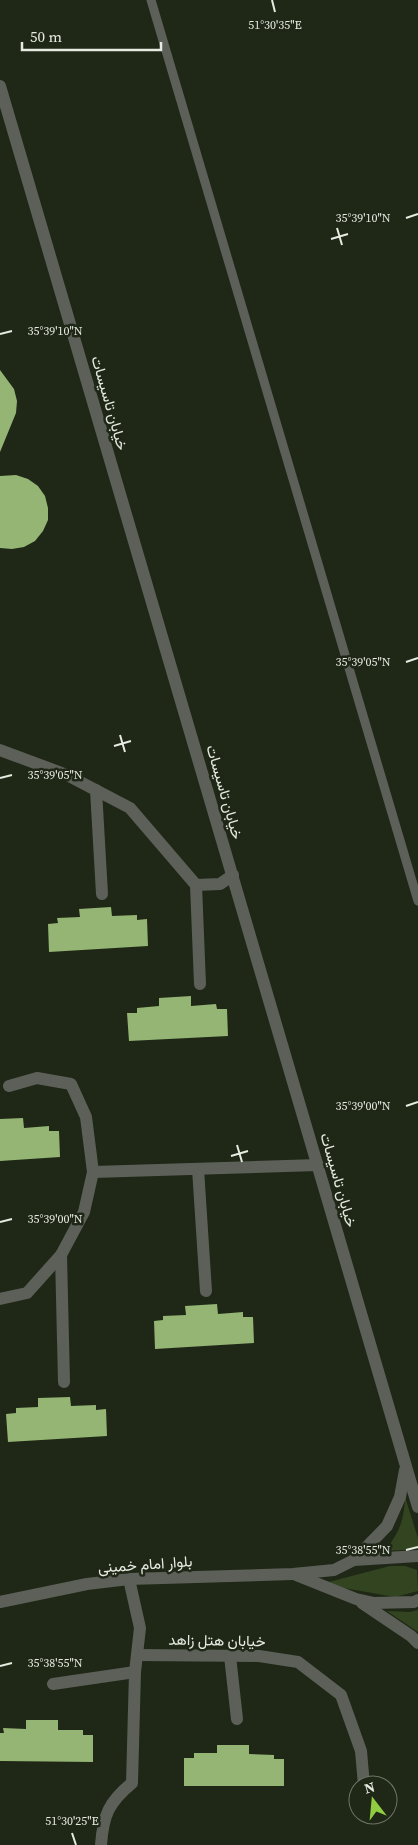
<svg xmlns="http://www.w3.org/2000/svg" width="418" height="1845" font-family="'Source Serif 4',Vazirmatn,serif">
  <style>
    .green { fill: #334520 }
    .building { fill: #94b573 }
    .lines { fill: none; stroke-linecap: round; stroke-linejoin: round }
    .service { stroke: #5c6058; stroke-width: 9 }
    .minor { stroke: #5c6058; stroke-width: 12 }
    .ticks { fill: none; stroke: #e5ebe1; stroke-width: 2 }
    .labels { text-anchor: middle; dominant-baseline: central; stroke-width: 5; stroke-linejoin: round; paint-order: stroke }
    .street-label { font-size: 15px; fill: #e5ebe1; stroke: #1f2717 }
    .ticks-label { font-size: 12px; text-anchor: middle; fill: #e5ebe1; stroke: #1f2717; stroke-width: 5; stroke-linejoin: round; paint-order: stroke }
  </style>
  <rect width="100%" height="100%" fill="#1f2717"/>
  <g class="green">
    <path d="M 405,1497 L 418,1538 L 418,1549 L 385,1551 C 399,1532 404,1522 405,1497 Z"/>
    <path d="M 390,1566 L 405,1566 L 417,1570 L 418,1591 L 395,1597 L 321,1584 Z"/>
    <path d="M 418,1610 L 418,1632 L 387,1611 L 410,1612 Z"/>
  </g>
  <g class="building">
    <path d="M 0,370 L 14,389 L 17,401 L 16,413 L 0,452 Z"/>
    <path d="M 16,475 L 28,479 L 38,486 L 45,496 L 48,508 L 48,520 L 43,531 L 35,541 L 24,547 L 12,549 L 0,548 L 0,476 Z"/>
    <path d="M 111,907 L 112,916 L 137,915 L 137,920 L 147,919 L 148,946 L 49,952 L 48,924 L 58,923 L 57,918 L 80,917 L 79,909 Z"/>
    <path d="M 191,996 L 191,1006 L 216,1004 L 217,1009 L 227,1009 L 228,1036 L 129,1041 L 127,1013 L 137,1013 L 137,1008 L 159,1006 L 159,998 Z"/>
    <path d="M 23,1118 L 24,1128 L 49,1126 L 49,1131 L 59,1131 L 60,1157 L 0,1161 L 0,1119 Z"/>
    <path d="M 217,1304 L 218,1314 L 243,1312 L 243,1317 L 253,1317 L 254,1343 L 155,1349 L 154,1321 L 163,1320 L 163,1316 L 186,1315 L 185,1306 Z"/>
    <path d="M 70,1397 L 71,1406 L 96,1405 L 96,1410 L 106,1409 L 107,1436 L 8,1442 L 6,1414 L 16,1413 L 16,1408 L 38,1407 L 38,1398 Z"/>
    <path d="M 26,1720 L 58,1720 L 58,1730 L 83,1730 L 83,1735 L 93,1735 L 93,1762 L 0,1761 L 0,1733 L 4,1733 L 3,1728 L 26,1729 Z"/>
    <path d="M 217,1745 L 249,1745 L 249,1754 L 274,1755 L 274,1759 L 284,1759 L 284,1786 L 184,1786 L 184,1758 L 194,1758 L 194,1753 L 217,1753 Z"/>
  </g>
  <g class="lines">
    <path class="service" d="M 151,0 L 418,901"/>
    <g class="minor">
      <path d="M 0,86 L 418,1507"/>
      <path d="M 0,750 L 67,775 L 130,808 L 196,885 L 220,884 L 233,875"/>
      <path d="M 96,790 L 102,894"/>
      <path d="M 196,885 L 200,984"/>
      <path d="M 198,1169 L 206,1291"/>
      <path d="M 93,1172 L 318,1165"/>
      <path d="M 61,1255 L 64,1382"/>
      <path d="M 0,1299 L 27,1293 L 61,1255 L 84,1212 L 93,1172 L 86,1117 L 71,1084 L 37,1078 L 9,1086"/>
      <path d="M 354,1560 L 418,1556"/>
      <path d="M 296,1575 L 356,1599 L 374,1603 L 414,1602 L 418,1600"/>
      <path d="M 0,1602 L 87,1584 L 129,1579 L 293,1574 L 334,1570 L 354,1560 L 387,1526 L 400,1497 L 405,1470"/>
      <path d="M 362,1603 L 411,1636 L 418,1643"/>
      <path d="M 137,1655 L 259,1656 L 298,1662 L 341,1695 L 361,1751 L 364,1785"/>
      <path d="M 230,1656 L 237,1719"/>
      <path d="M 53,1684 L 135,1672"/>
      <path d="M 101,1845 C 103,1815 109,1802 132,1783 L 135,1672 L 140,1628 L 129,1579"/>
    </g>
  </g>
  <path class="ticks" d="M 272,0 L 275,12M 406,218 L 418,214M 337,228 L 342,245M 331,239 L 348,234M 0,334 L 12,331M 406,662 L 418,658M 120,735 L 125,752M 114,746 L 131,741M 0,778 L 12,775M 406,1106 L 418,1102M 237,1145 L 242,1162M 231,1156 L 248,1151M 0,1222 L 12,1219M 406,1550 L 418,1547M 0,1666 L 12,1663M 72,1833 L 76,1845"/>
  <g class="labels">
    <g class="street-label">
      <text transform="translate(110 403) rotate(74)">خیابان تاسیسات</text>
      <text transform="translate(225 792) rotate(74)">خیابان تاسیسات</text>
      <text transform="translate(339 1180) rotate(74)">خیابان تاسیسات</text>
      <text transform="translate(145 1564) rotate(-4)">بلوار امام خمینی</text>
      <text transform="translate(217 1640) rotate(1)">خیابان هتل زاهد</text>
    </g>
  </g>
  <g class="ticks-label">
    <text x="275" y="29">51°30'35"E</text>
    <text x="363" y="222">35°39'10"N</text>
    <text x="55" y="335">35°39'10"N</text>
    <text x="363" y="666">35°39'05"N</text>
    <text x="55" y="779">35°39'05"N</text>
    <text x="363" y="1110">35°39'00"N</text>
    <text x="55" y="1223">35°39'00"N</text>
    <text x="363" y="1554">35°38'55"N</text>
    <text x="55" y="1667">35°38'55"N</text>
    <text x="72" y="1825">51°30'25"E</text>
  </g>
  <g transform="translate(373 1800) rotate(344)"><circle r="24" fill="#1f2717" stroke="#6e7568"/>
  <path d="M0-4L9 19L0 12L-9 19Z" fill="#90cd40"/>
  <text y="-8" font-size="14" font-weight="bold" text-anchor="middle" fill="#e5ebe1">N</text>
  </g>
  <path d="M22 42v8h139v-8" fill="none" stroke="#e5ebe1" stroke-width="2.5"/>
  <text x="30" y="42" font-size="15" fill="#e5ebe1" stroke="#1f2717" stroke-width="4" paint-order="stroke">50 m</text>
</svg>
